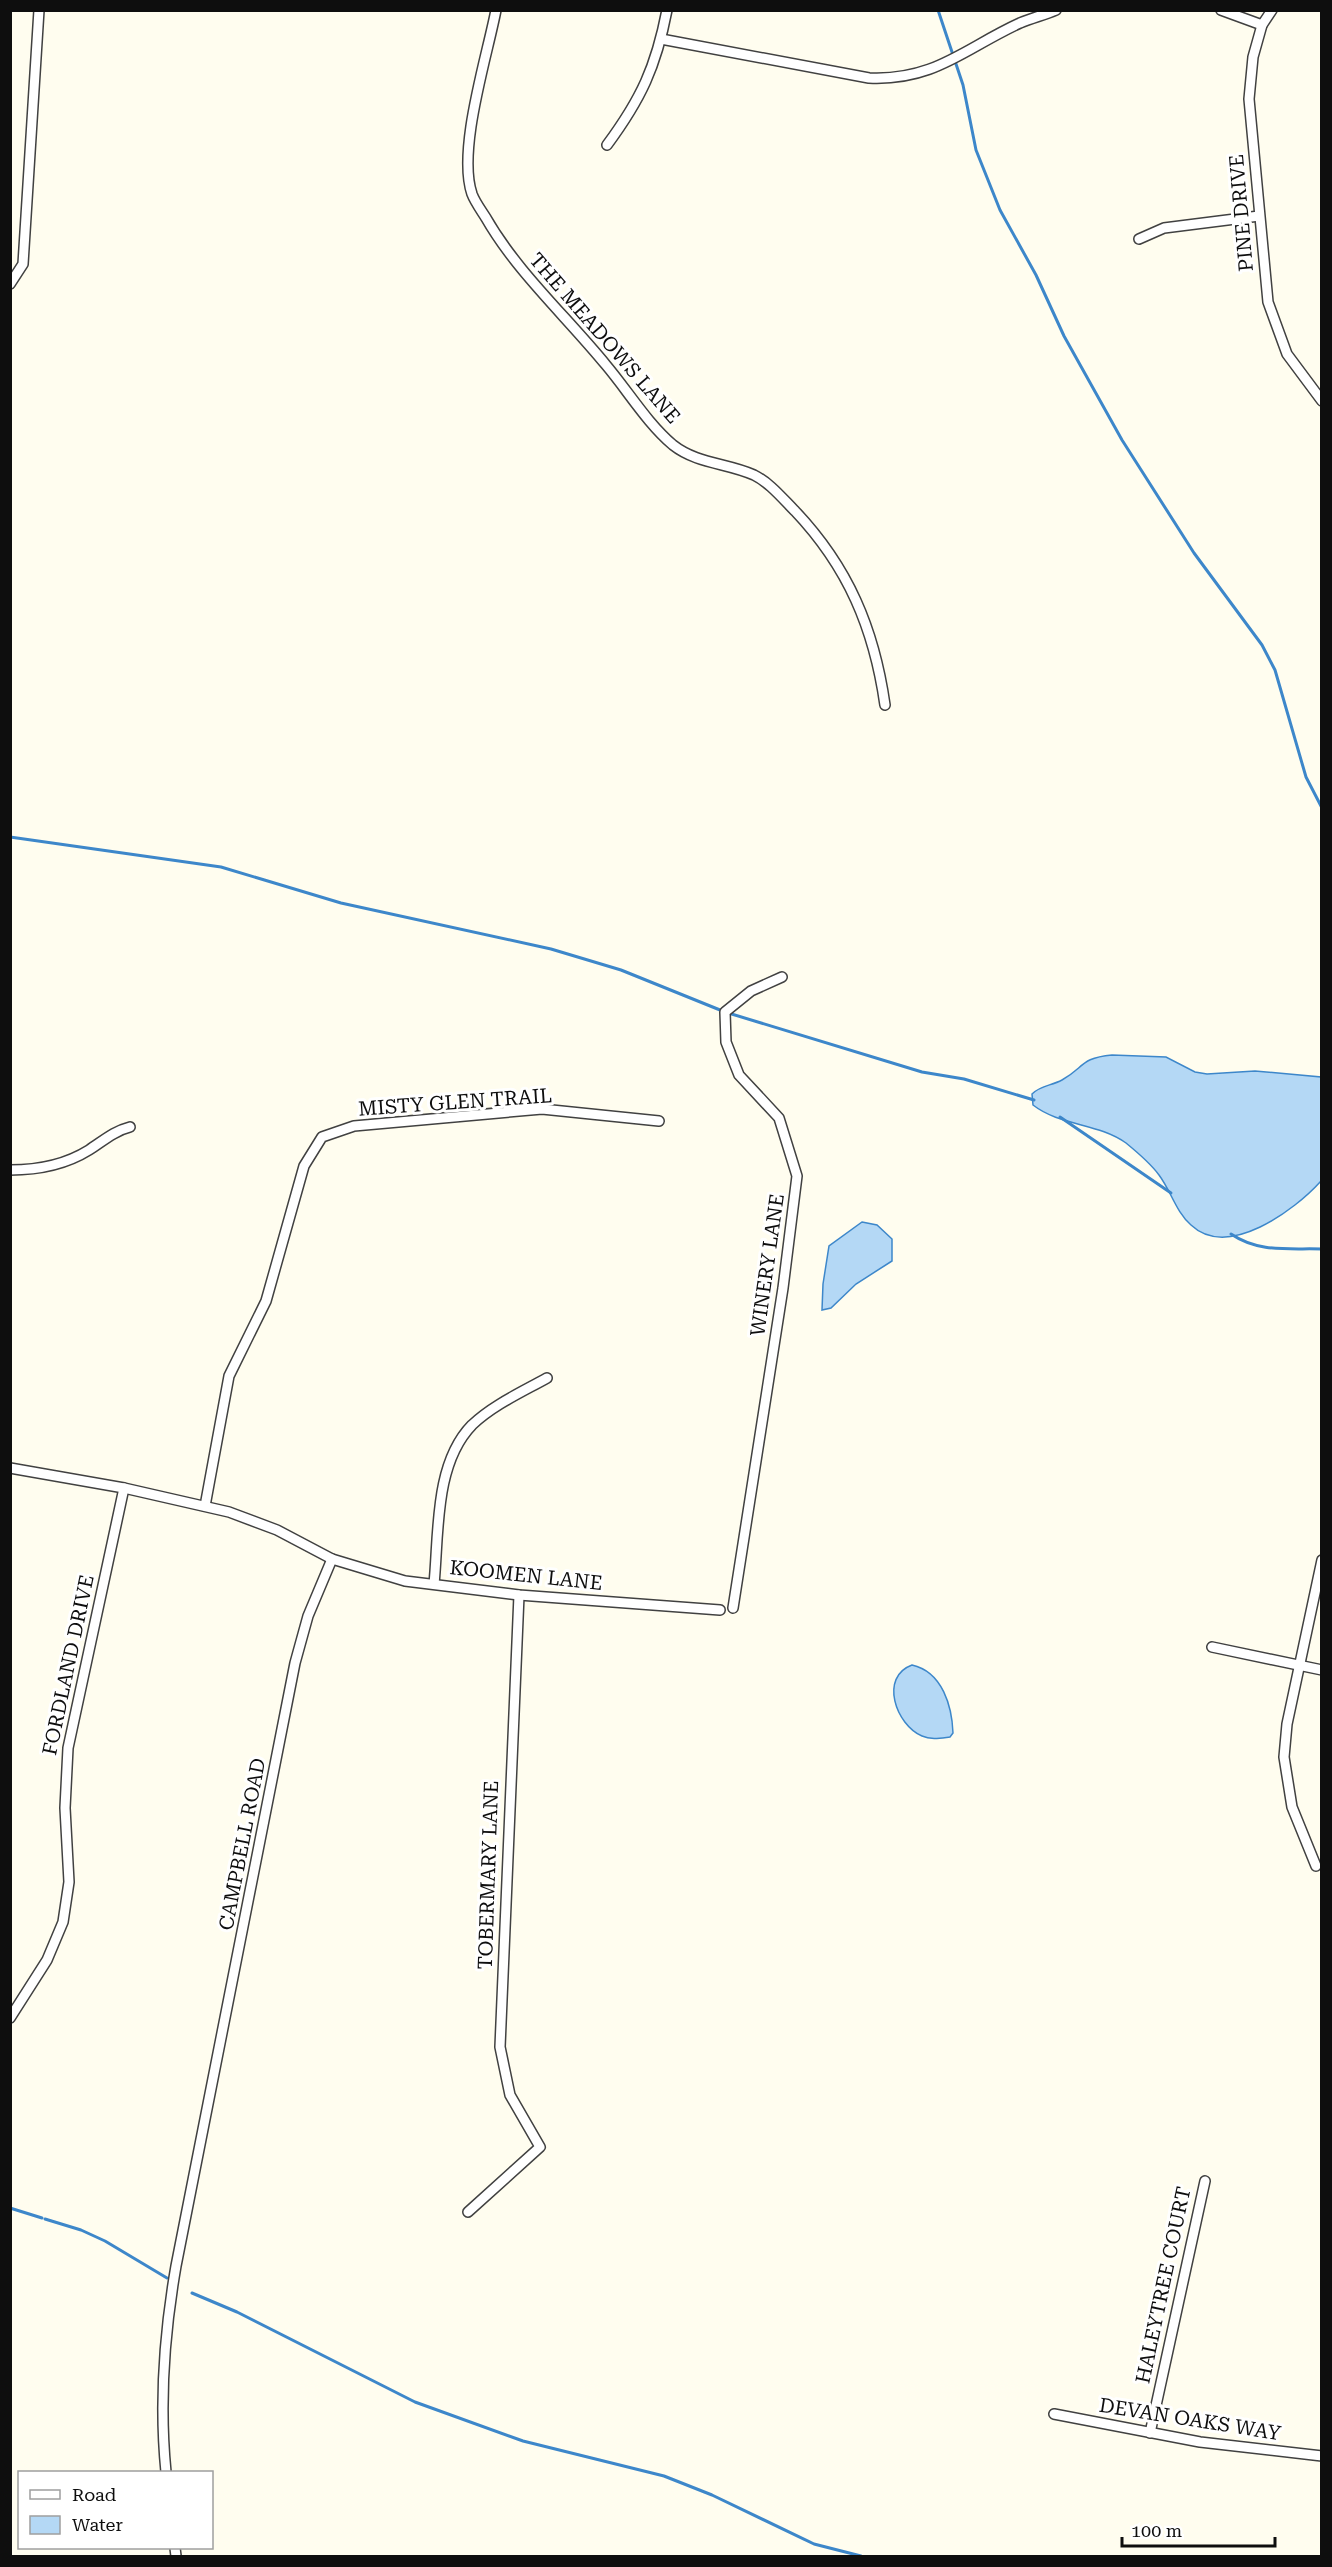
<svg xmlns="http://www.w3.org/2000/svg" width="1332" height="2567" font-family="'Roboto Serif',serif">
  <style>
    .water { fill: #b4d8f5; stroke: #3d87ca; stroke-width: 1.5 }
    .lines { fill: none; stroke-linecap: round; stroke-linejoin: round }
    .stream { stroke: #3d87ca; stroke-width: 3 }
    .minor-casing { stroke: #414141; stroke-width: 12 }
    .minor { stroke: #fff; stroke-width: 9 }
    .labels { text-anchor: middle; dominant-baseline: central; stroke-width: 6; stroke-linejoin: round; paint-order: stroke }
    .street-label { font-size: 20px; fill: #0e0e0e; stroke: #fff }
  </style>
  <rect width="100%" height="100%" fill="#fffdef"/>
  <g class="water">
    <path d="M 1112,1055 L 1166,1057 L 1195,1072 L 1207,1074 L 1255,1071 L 1321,1077 L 1321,1181 C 1295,1210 1228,1260 1191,1225 C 1176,1212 1171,1191 1159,1175 C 1151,1164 1137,1152 1126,1143 C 1098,1123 1060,1126 1033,1105 L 1032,1094 C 1041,1085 1051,1086 1062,1080 C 1085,1067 1080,1058 1112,1055 Z"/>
    <path d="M 862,1222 L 877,1225 L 892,1239 L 892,1261 L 856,1284 L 831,1308 L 822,1310 L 823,1284 L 829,1246 Z"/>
    <path d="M 912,1665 C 943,1672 952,1707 953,1733 L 950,1737 C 941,1738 931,1740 922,1736 C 896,1725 879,1677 912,1665 Z"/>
  </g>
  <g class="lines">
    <g class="stream">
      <path d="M 938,10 L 963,85 L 976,150 L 1000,210 L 1036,275 L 1064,336 L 1122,440 L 1194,553 L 1262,645 L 1275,670 L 1306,777 L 1322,808"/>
      <path d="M 10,837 L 221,867 L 341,903 L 551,949 L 621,970 L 725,1012 L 922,1072 L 964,1079 L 1034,1100"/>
      <path d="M 1060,1117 L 1171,1193"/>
      <path d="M 1231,1234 C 1259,1253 1289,1248 1322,1249"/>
      <path d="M 10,2208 L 42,2218"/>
      <path d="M 45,2219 L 81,2230 L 105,2241 L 167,2278"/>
      <path d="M 192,2293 L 237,2312 L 415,2402 L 523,2441 L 664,2476 L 712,2495 L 814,2544 L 861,2556"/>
    </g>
    <g class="minor-casing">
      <g id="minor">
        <path d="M 496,10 C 487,57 457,150 472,194 C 475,202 481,210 486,218 C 517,272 566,316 606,365 C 628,391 647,423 673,445 C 697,464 728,463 754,475 C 770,483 782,498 795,511 C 848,567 874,628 885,705"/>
        <path d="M 1221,10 L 1262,25"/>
        <path d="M 1272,10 L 1262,25 L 1253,57 L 1249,99 L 1268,302 L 1287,354 L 1322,401"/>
        <path d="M 661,39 L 869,78 C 935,81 965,48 1020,23 C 1032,18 1044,15 1056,10"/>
        <path d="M 607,145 C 641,99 656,67 667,10"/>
        <path d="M 1139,239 L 1164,228 L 1259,216"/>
        <path d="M 10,284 L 23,264 L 39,10"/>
        <path d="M 10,1170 C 38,1170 65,1165 89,1150 C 103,1141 114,1131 130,1127"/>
        <path d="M 10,1468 L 124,1488 L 229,1512 L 277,1530 L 332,1559 L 405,1581 L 519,1595 L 720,1610"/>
        <path d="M 205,1506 L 229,1376 L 266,1301 L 304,1166 L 322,1137 L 354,1126 L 542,1109 L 659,1121"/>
        <path d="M 434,1584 C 439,1534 434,1464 472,1425 C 493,1405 522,1392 547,1378"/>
        <path d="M 733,1608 L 783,1288 L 797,1176 L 779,1118 L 739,1075 L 726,1042 L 725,1012 L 751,991 L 782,977"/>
        <path d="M 1212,1647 L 1322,1670"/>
        <path d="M 1316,1866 L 1292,1807 L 1284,1757 L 1287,1724 L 1322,1560"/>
        <path d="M 10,2018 L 47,1960 L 63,1922 L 69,1882 L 65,1808 L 68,1748 L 124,1488"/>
        <path d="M 468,2212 L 540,2147 L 510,2095 L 500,2047 L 519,1595"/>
        <path d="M 1054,2414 L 1200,2442 L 1322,2456"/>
        <path d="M 1150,2433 L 1205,2181"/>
        <path d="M 166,2472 C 159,2402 164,2335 176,2266 L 295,1663 L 308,1616 L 332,1559"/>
        <path d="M 175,2548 L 176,2556"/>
      </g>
    </g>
    <use href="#minor" class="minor"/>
  </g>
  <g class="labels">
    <g class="street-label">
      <text transform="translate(1241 213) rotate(-95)">PINE DRIVE</text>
      <text transform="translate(605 338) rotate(49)">THE MEADOWS LANE</text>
      <text transform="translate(455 1102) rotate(-4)">MISTY GLEN TRAIL</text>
      <text transform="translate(767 1265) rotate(-82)">WINERY LANE</text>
      <text transform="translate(526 1575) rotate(6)">KOOMEN LANE</text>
      <text transform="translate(68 1665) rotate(-78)">FORDLAND DRIVE</text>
      <text transform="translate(242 1844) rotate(-79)">CAMPBELL ROAD</text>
      <text transform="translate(488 1875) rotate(-88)">TOBERMARY LANE</text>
      <text transform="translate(1163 2285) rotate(-78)">HALEYTREE COURT</text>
      <text transform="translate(1190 2419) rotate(9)">DEVAN OAKS WAY</text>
    </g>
  </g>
  <rect width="1332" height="2567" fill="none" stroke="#0e0e0e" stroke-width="24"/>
  <rect x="18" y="2471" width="195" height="78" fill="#ffffff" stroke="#9f9f9f" stroke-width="1.5"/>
  <rect x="30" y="2490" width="30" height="9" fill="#ffffff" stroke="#9f9f9f" stroke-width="1.5"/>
  <text x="72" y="2501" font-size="18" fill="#0e0e0e">Road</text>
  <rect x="30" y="2516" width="30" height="18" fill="#b4d8f5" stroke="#9f9f9f" stroke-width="1.5"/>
  <text x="72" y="2531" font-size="18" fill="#0e0e0e">Water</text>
  <path d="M1122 2537v9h153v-9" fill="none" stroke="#0e0e0e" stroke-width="3"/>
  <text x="1131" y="2537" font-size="18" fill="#0e0e0e" stroke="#ffffff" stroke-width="4.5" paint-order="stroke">100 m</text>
</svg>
